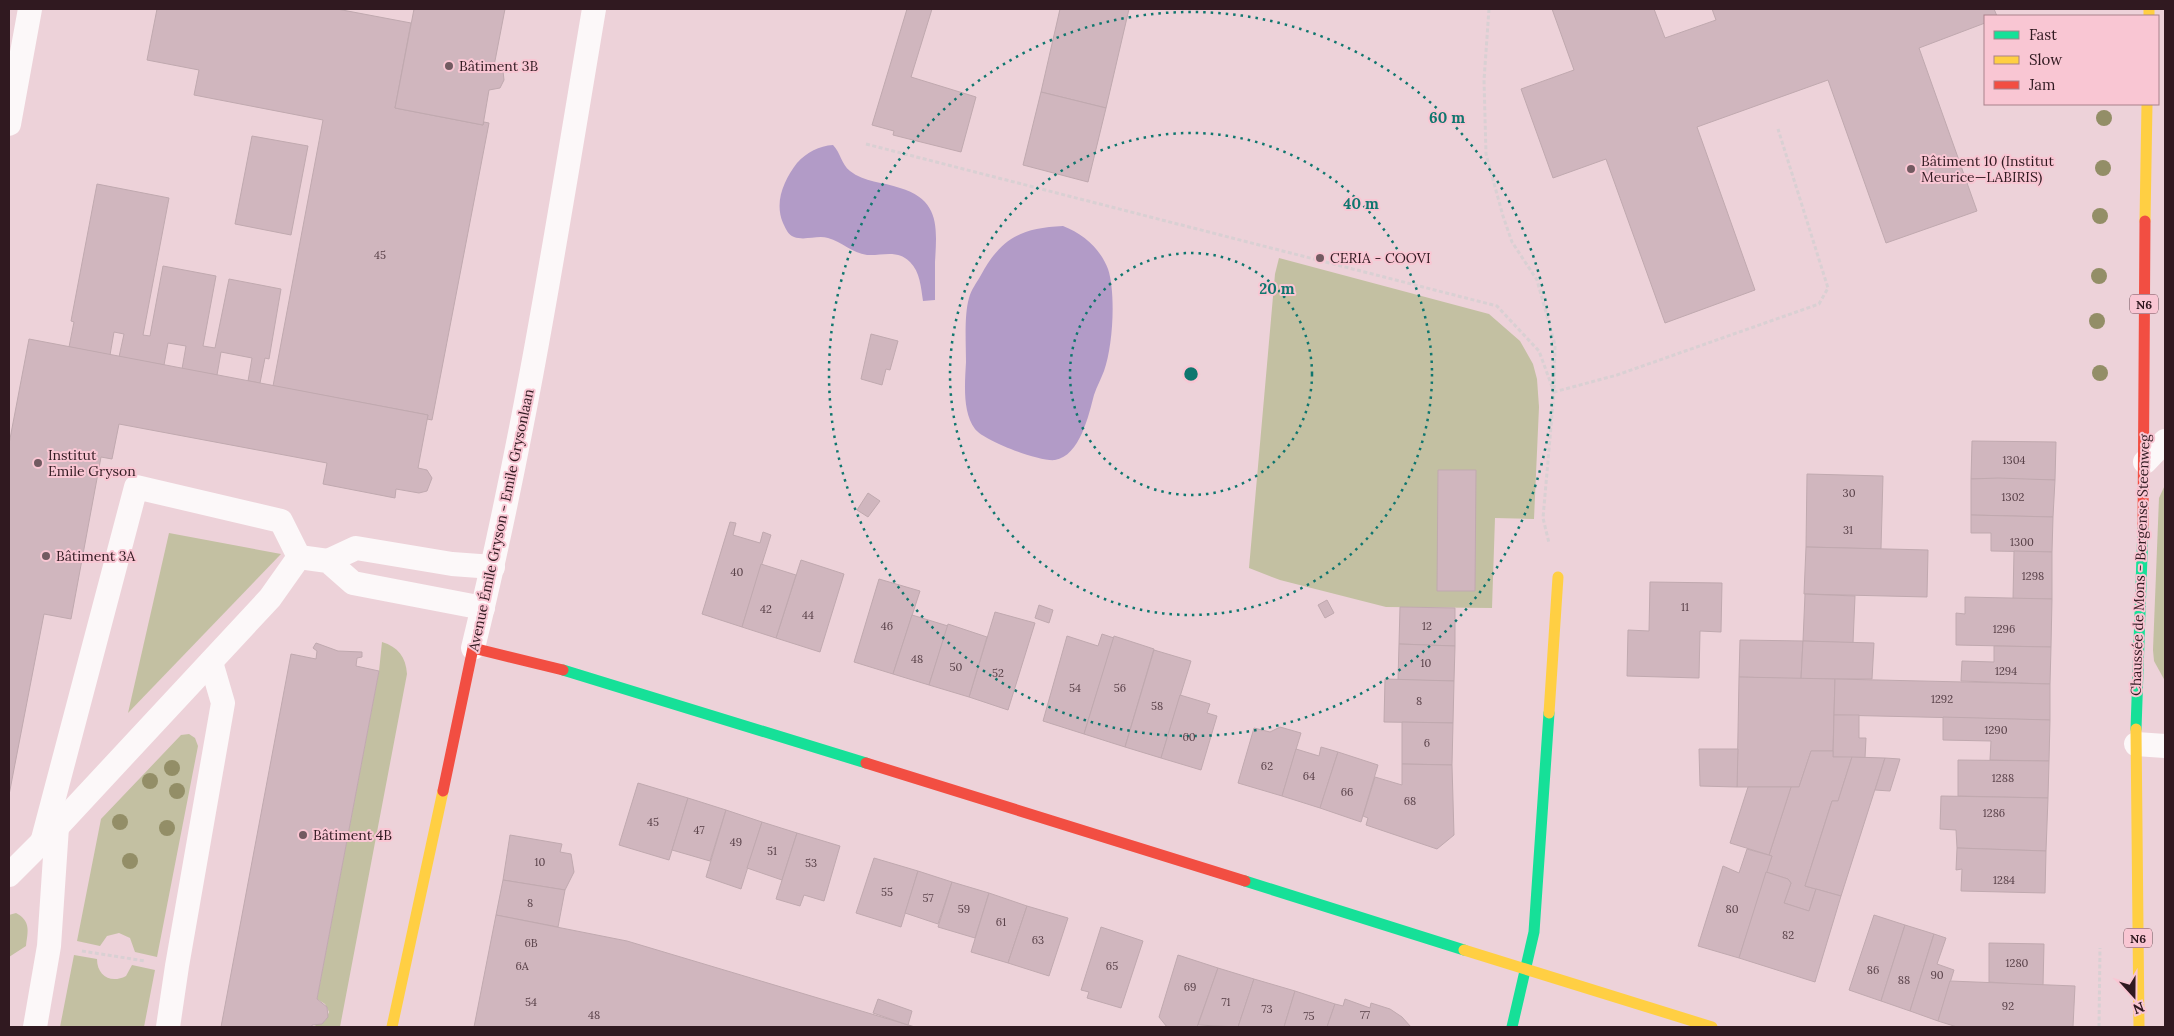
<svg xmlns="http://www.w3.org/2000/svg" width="2174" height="1036" font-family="Lora,serif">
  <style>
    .green { fill: #c3c0a2 }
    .water { fill: #b29bc7 }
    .building { fill: #d0b6be; stroke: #c0a9af }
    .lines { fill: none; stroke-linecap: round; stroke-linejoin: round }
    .path { stroke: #d9d0d3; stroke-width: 3; stroke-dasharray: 4 2.5; stroke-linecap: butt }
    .lane { stroke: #fcf8f9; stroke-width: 24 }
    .fast { stroke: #16e098; stroke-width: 11 }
    .slow { stroke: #ffcf43; stroke-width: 11 }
    .jam { stroke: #f24e42; stroke-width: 11 }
    .tree { fill: #938e67 }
    .ring { fill: none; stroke: #0f766e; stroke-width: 2.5; stroke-dasharray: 2.5 5 }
    .poi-dot { fill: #725a61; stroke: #f9c6d3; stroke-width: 2 }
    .labels { text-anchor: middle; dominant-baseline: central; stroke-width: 4; stroke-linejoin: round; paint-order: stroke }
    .number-label { font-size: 11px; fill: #584048 }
    .shield { fill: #f9c6d3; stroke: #6c4d56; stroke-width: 1 }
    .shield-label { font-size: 12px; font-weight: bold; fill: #301920 }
    .poi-label { font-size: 14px; fill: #301920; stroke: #f9c6d3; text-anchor: start }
    .street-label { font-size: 14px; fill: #301920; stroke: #f9c6d3 }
    .centre { fill: #0f766e; stroke: #f9c6d3; stroke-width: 2.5 }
    .ring-label { font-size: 15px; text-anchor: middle; font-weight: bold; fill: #0f766e; stroke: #f9c6d3; stroke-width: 4; stroke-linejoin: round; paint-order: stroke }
  </style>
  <rect width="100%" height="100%" fill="#edd2d9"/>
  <g class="green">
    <path d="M 1279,258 L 1489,314 L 1520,341 L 1533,364 L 1537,379 L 1539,407 L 1534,519 L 1495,518 L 1492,608 L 1386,607 L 1280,580 L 1249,568 L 1275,274 Z"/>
    <path d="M 2165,485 L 2165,681 L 2154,661 L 2153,650 L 2159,498 Z"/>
    <path d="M 169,533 L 281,554 L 128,713 Z"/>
    <path d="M 382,642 C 398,647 406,657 407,674 L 340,1027 L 312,1027 L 325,1021 L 329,1012 L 325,1004 L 317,999 L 379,671 Z"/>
    <path d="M 189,734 L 195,738 L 198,746 L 157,957 L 135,952 L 130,938 L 119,933 L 107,936 L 100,946 L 77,941 L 101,819 L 181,735 Z"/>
    <path d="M 16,913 C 31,921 28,931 26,946 L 9,957 L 9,915 Z"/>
    <path d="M 74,955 L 97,959 C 97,976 111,984 126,976 L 132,965 L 155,970 L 144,1027 L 60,1027 Z"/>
  </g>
  <g class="water">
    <path d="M 833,145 C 841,153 841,164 850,171 C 864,182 883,182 900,188 C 940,200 937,227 935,262 C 935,274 935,287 935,300 L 923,301 C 921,287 920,272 910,262 C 897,249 882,256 867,255 C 852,253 842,242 828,238 C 817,235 805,241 794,237 C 788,235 786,229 783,223 C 774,202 784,180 797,163 C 807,152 819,146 833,145 Z"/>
    <path d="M 1063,226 C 1083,234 1100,248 1108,269 C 1116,293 1113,347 1104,371 C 1101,379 1097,386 1094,395 C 1089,414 1080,456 1055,460 C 1040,462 984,441 975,429 C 962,412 965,382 966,362 C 966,344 964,315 969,298 C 971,290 977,282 981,275 C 1001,238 1021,228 1063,226 Z"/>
  </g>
  <g class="building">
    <path d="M 157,9 L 337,9 L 411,23 L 395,108 L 483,125 L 484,122 L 489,123 L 432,420 L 427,419 L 428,415 L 273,386 L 323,120 L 194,95 L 199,70 L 147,60 Z"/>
    <path d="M 414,9 L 505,9 L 494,66 L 503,71 L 504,80 L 500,88 L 489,90 L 483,125 L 395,108 Z"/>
    <path d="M 907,9 L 932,9 L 911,77 L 976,97 L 961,152 L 893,135 L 894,131 L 872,125 Z"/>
    <path d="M 1060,9 L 1129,9 L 1106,108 L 1041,92 Z"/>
    <path d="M 1552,9 L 1654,9 L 1665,38 L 1716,20 L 1712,9 L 1994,9 L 1997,16 L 1985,16 L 1985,23 L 1919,48 L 1977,211 L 1886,243 L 1828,80 L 1697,127 L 1755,290 L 1665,323 L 1606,159 L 1553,178 L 1521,89 L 1574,70 Z"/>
    <path d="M 1041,92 L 1106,108 L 1088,182 L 1023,165 Z"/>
    <path d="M 252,136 L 308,146 L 291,235 L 235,224 Z"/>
    <path d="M 97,184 L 169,198 L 143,335 L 150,336 L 163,266 L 216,276 L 203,346 L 215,348 L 229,279 L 281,289 L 269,359 L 265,358 L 260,383 L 248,381 L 252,358 L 221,352 L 217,375 L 182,369 L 186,346 L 168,343 L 164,365 L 119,357 L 124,334 L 114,332 L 110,355 L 69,347 L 74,322 L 71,321 Z"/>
    <path d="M 871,334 L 898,341 L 890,370 L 886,369 L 882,385 L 861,379 Z"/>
    <path d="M 29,339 L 428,415 L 418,468 L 427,470 L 432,478 L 427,491 L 419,493 L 396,489 L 395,498 L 323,484 L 327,463 L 119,424 L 112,459 L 101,457 L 71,619 L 44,614 L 9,795 L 9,444 Z"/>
    <path d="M 1972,441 L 2056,442 L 2055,480 L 1971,479 Z"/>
    <path d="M 1438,470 L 1476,470 L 1475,591 L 1437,591 Z"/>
    <path d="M 1807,474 L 1883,476 L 1881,549 L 1806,547 Z"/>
    <path d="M 1998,478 L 2055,480 L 2053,517 L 1971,515 L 1971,479 Z"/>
    <path d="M 868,493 L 880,501 L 868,517 L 857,510 Z"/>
    <path d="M 1971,515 L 2053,517 L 2052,552 L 1991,551 L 1991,533 L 1971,533 Z"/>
    <path d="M 730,522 L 736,523 L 733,535 L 760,543 L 763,532 L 771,535 L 742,627 L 702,614 Z"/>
    <path d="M 1806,547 L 1928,550 L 1927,597 L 1804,594 Z"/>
    <path d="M 2014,551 L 2052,552 L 2052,599 L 2013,599 Z"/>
    <path d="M 801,560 L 844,574 L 820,652 L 776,638 Z"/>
    <path d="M 761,564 L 796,575 L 776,638 L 742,627 Z"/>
    <path d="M 879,579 L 920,591 L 893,674 L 854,662 Z"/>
    <path d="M 1650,582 L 1722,583 L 1721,632 L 1700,631 L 1699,678 L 1627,676 L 1628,630 L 1649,631 Z"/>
    <path d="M 1805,594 L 1855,596 L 1853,643 L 1803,641 Z"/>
    <path d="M 1965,597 L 2052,599 L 2051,647 L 1956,645 L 1956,613 L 1965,614 Z"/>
    <path d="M 1327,600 L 1334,613 L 1325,618 L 1318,605 Z"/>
    <path d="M 1039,605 L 1053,610 L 1049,623 L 1035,618 Z"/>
    <path d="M 1400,607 L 1455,608 L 1455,646 L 1399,644 Z"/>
    <path d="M 995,612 L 1035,623 L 1008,710 L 969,697 Z"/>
    <path d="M 912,615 L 948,626 L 929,685 L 893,674 Z"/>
    <path d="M 948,624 L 987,637 L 969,697 L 929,685 Z"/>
    <path d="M 1102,634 L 1114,638 L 1084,734 L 1043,721 L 1067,636 L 1098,646 Z"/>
    <path d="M 1114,636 L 1154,649 L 1125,747 L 1084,734 Z"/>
    <path d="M 1740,640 L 1803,641 L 1801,679 L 1739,677 Z"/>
    <path d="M 1803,641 L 1874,643 L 1872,679 L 1801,679 Z"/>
    <path d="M 316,643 L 338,651 L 362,652 L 362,657 L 357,658 L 356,666 L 379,671 L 317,999 L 327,1007 L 328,1017 L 322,1024 L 312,1025 L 312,1027 L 221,1027 L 291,654 L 316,659 L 317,651 L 313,648 Z"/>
    <path d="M 1399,644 L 1455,646 L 1454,681 L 1398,680 Z"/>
    <path d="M 1994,646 L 2051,647 L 2050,684 L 1961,681 L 1962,661 L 1994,662 Z"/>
    <path d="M 1154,650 L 1191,661 L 1161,758 L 1125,747 Z"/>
    <path d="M 1739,677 L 1835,679 L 1833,751 L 1811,751 L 1799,787 L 1737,787 Z"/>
    <path d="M 1385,679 L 1454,681 L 1453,723 L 1384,722 Z"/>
    <path d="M 1835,679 L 2050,684 L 2050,720 L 1834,715 Z"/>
    <path d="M 1180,695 L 1210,704 L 1207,713 L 1217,716 L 1201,770 L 1161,758 Z"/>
    <path d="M 1834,715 L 1859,715 L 1859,738 L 1866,738 L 1865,758 L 1833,757 Z"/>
    <path d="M 1943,717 L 2050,720 L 2049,761 L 1990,760 L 1991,741 L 1943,740 Z"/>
    <path d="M 1402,722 L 1453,723 L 1452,765 L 1402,764 Z"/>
    <path d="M 1280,727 L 1301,733 L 1282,796 L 1238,783 L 1254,728 L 1270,732 Z"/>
    <path d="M 1321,747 L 1338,752 L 1320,808 L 1282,796 L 1296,749 L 1319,756 Z"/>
    <path d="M 1699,749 L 1738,749 L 1737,787 L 1700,786 Z"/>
    <path d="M 1811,751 L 1833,751 L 1833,757 L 1852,757 L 1838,801 L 1832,801 L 1805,886 L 1816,889 L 1809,911 L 1784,903 L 1791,883 L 1788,879 L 1766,872 L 1772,856 L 1769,855 L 1791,787 L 1799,787 Z"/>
    <path d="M 1338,752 L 1378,765 L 1361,822 L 1320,808 Z"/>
    <path d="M 1852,757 L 1885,758 L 1841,896 L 1805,886 L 1832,801 L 1838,801 Z"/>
    <path d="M 1885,758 L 1900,759 L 1890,791 L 1875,790 Z"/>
    <path d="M 1958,760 L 2049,761 L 2048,798 L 1958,796 Z"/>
    <path d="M 1402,764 L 1452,765 L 1454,835 L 1437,849 L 1366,825 L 1368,818 L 1363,816 L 1375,777 L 1402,785 Z"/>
    <path d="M 638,783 L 688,798 L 669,860 L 619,845 Z"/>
    <path d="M 1748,787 L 1791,787 L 1769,855 L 1730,843 Z"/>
    <path d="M 1941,796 L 2048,798 L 2046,851 L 1957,848 L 1956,830 L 1940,829 Z"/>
    <path d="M 688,798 L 726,810 L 710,861 L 672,850 Z"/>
    <path d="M 726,810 L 762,822 L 741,889 L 706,877 Z"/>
    <path d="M 762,822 L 797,833 L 782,880 L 747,868 Z"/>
    <path d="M 797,833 L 840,846 L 824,901 L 804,895 L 800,906 L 776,899 Z"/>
    <path d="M 510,835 L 562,844 L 560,852 L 571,854 L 574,872 L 565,890 L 503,880 Z"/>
    <path d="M 1957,848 L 2046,851 L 2045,893 L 1961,891 L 1962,869 L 1956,870 Z"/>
    <path d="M 1747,849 L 1772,856 L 1739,958 L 1698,946 L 1723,866 L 1739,873 Z"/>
    <path d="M 874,858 L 918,871 L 901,927 L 856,913 Z"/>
    <path d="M 918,871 L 952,882 L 938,924 L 905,913 Z"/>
    <path d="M 1766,872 L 1788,879 L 1791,883 L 1784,903 L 1809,911 L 1816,889 L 1841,896 L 1815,982 L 1739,958 Z"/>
    <path d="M 503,880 L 565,890 L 558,927 L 496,915 Z"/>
    <path d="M 952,882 L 989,893 L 975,938 L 938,927 Z"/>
    <path d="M 989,893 L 1027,906 L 1008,963 L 971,952 Z"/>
    <path d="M 1027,906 L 1068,918 L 1049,976 L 1008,963 Z"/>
    <path d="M 496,915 L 627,941 L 915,1027 L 474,1027 Z"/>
    <path d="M 1874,915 L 1905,925 L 1881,1001 L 1849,990 Z"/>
    <path d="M 1905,925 L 1934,934 L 1910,1011 L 1881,1001 Z"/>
    <path d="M 1101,927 L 1143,941 L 1121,1008 L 1087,998 L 1089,992 L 1081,990 Z"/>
    <path d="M 1934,934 L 1946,938 L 1937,964 L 1954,970 L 1938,1021 L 1910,1011 Z"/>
    <path d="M 1989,943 L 2044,944 L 2043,986 L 1989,982 Z"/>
    <path d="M 1178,955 L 1218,968 L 1197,1027 L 1167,1027 L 1159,1017 Z"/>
    <path d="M 1218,968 L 1254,979 L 1238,1027 L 1198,1025 Z"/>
    <path d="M 1254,979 L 1295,991 L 1284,1027 L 1238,1027 Z"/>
    <path d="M 1950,981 L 2075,986 L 2073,1027 L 1957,1027 L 1938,1021 Z"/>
    <path d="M 1295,991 L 1335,1004 L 1327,1027 L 1284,1027 Z"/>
    <path d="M 878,999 L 912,1011 L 908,1025 L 873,1013 Z"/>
    <path d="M 1345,999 L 1370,1008 L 1371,1003 L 1390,1009 L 1402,1017 L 1411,1027 L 1327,1027 L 1335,1004 L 1343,1006 Z"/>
  </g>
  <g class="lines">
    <g class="path">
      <path d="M 1489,9 L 1484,80 L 1486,154 L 1503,216 L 1512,242 L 1537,280 L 1555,345 L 1554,392 L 1617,375 L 1819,304 L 1828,288 L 1778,129"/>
      <path d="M 866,144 L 1497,306 L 1539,351 L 1554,392 L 1543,518 L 1549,543"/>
      <path d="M 82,951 L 145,961"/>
      <path d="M 2099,1027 L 2100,948"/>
    </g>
    <g class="lane">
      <path d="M 9,124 L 30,9"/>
      <path d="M 2145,462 L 2165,441"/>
      <path d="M 328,561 L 356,548 L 452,564 L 493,567"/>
      <path d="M 473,648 C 525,437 558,223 594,9"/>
      <path d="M 2136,744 L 2165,746"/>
      <path d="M 43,839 L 136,487 L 281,521 L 299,557"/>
      <path d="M 9,875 L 57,827 L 270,598 L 299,557 L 328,561 L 353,583 L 483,608"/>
      <path d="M 35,1027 L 49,946 L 57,827"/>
      <path d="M 168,1027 L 177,966 L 223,703 L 211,662"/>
    </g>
    <g class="fast">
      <path d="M 563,670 L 866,763"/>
      <path d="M 2136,729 L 2143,527"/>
      <path d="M 1245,881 L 1464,950"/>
      <path d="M 1512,1027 L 1534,932 L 1549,713"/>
    </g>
    <g class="slow">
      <path d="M 2149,9 L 2149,16"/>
      <path d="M 2145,221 L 2147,104"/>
      <path d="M 1549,713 L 1558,577"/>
      <path d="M 2136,729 L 2139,1027"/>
      <path d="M 1464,950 L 1712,1027"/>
      <path d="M 392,1027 L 443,791"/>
    </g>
    <g class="jam">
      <path d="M 2143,527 L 2145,221"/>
      <path d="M 866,763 L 1245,881"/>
      <path d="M 443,791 L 473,648 L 563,670"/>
    </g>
  </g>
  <g class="tree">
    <circle cx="2104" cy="118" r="8"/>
    <circle cx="2103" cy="168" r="8"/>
    <circle cx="2100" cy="216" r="8"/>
    <circle cx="2099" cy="276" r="8"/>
    <circle cx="2097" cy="321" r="8"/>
    <circle cx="2100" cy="373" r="8"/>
    <circle cx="172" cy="768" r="8"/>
    <circle cx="150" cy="781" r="8"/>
    <circle cx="177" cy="791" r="8"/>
    <circle cx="120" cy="822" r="8"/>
    <circle cx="167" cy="828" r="8"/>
    <circle cx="130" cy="861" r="8"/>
  </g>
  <g class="ring">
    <circle cx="1191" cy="374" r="121"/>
    <circle cx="1191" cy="374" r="241"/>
    <circle cx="1191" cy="374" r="362"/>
  </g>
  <g class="poi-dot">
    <circle cx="449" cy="66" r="5"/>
    <circle cx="1911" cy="169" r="5"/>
    <circle cx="1320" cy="258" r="5"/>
    <circle cx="38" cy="463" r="5"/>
    <circle cx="46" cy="556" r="5"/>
    <circle cx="303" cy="835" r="5"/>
  </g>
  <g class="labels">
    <g class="number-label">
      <text x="380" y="255">45</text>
      <text x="2014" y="460">1304</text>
      <text x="1849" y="493">30</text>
      <text x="2013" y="497">1302</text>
      <text x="1848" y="530">31</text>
      <text x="2022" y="542">1300</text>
      <text x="737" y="572">40</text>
      <text x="2033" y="576">1298</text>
      <text x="1685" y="607">11</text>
      <text x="766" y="609">42</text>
      <text x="808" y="615">44</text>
      <text x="887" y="626">46</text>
      <text x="1427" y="626">12</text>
      <text x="2004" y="629">1296</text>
      <text x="917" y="659">48</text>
      <text x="1426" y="663">10</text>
      <text x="956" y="667">50</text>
      <text x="2006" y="671">1294</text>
      <text x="998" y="673">52</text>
      <text x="1075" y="688">54</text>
      <text x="1120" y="688">56</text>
      <text x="1942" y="699">1292</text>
      <text x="1419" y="701">8</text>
      <text x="1157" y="706">58</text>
      <text x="1996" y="730">1290</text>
      <text x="1189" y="737">60</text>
      <text x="1427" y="743">6</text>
      <text x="1267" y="766">62</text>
      <text x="1309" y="776">64</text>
      <text x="2003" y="778">1288</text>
      <text x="1347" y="792">66</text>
      <text x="1410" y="801">68</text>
      <text x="1994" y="813">1286</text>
      <text x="653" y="822">45</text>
      <text x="699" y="830">47</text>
      <text x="736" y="842">49</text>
      <text x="772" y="851">51</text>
      <text x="540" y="862">10</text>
      <text x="811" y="863">53</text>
      <text x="2004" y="880">1284</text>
      <text x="887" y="892">55</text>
      <text x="928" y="898">57</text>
      <text x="530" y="903">8</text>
      <text x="964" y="909">59</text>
      <text x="1732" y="909">80</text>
      <text x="1001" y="922">61</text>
      <text x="1788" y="935">82</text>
      <text x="1038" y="940">63</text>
      <text x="531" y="943">6B</text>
      <text x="2017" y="963">1280</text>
      <text x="522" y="966">6A</text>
      <text x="1112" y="966">65</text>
      <text x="1873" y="970">86</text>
      <text x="1937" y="975">90</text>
      <text x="1904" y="980">88</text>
      <text x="1190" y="987">69</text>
      <text x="531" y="1002">54</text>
      <text x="1226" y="1002">71</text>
      <text x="2008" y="1006">92</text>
      <text x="1267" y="1009">73</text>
      <text x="594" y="1015">48</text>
      <text x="1365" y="1015">77</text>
      <text x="1309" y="1016">75</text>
    </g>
    <g class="shield">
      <rect x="2130" y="294.5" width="28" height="19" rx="4"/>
      <rect x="2124" y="928.5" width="28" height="19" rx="4"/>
    </g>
    <g class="shield-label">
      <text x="2144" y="304">N6</text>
      <text x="2138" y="938">N6</text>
    </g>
    <g class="poi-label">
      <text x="459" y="66">Bâtiment 3B</text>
      <text x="1921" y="161">Bâtiment 10 (Institut<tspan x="1921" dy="16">Meurice—LABIRIS)</tspan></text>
      <text x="1330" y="258">CERIA - COOVI</text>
      <text x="48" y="455">Institut<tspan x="48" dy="16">Emile Gryson</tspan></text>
      <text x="56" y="556">Bâtiment 3A</text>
      <text x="313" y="835">Bâtiment 4B</text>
    </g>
    <g class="street-label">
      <text transform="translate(501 520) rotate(-78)">Avenue Émile Gryson - Emile Grysonlaan</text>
      <text transform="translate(2140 565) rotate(-88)">Chaussée de Mons - Bergense Steenweg</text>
    </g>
  </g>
  <circle cx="1191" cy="374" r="8" class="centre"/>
  <g class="ring-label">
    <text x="1447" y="123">60 m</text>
    <text x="1361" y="209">40 m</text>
    <text x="1277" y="294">20 m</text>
  </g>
  <rect width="2174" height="1036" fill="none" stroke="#301920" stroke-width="20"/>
  <rect x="1984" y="15" width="175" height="90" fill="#f9c6d3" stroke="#a9818b"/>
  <rect x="1994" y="31" width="25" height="8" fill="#16e098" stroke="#a9818b"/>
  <text x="2029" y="40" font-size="15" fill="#301920">Fast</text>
  <rect x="1994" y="56" width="25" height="8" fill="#ffcf43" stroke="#a9818b"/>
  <text x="2029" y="65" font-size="15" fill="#301920">Slow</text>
  <rect x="1994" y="81" width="25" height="8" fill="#f24e42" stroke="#a9818b"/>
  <text x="2029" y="90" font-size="15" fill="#301920">Jam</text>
  <g transform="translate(2134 996) rotate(159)" stroke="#f9c6d3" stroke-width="4" paint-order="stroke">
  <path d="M0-4L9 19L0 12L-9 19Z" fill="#301920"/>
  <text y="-8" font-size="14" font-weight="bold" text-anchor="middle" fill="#301920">N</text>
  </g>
</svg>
